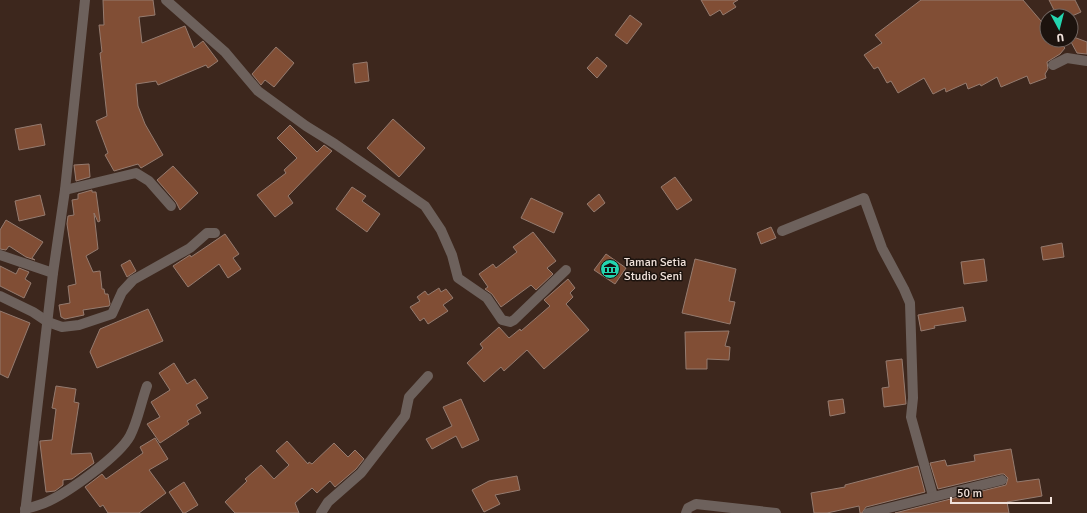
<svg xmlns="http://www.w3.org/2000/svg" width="1087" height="513" font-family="Signika,sans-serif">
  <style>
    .building { fill: #814e35; stroke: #957b6f }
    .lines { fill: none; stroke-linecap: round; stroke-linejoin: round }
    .minor { stroke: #6d615c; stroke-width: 10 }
    .labels { text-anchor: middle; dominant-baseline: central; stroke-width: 3; stroke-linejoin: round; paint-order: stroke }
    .poi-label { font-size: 12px; fill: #f0e1da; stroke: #1c130e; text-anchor: start }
  </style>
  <rect width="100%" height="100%" fill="#3d271d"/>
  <g class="building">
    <path d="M 103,0 L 153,0 L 155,15 L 139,17 L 142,43 L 185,26 L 194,48 L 203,41 L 218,61 L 208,68 L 206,65 L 158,85 L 156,81 L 136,84 L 138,106 L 145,124 L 163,155 L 141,168 L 138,164 L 114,171 L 105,155 L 108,153 L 96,121 L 107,116 L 100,53 L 102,52 L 99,25 L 104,25 Z"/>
    <path d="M 701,0 L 738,0 L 733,3 L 736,7 L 723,15 L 720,10 L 710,16 Z"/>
    <path d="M 921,0 L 1023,0 L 1047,28 L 1047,40 L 1057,40 L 1065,48 L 1060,54 L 1047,62 L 1048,69 L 1045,74 L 1046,78 L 1030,84 L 1027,76 L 1001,87 L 997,77 L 981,86 L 980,84 L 968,89 L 966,83 L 946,92 L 945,88 L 933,94 L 924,78 L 898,93 L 891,81 L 887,83 L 878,67 L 874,69 L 864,55 L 882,43 L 875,35 Z"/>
    <path d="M 1049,0 L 1075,0 L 1081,12 L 1072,16 L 1057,16 Z"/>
    <path d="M 630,15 L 642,24 L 627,44 L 615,35 Z"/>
    <path d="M 1071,36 L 1087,42 L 1087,54 L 1077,53 L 1070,40 Z"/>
    <path d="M 276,47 L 294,63 L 274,87 L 265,80 L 261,85 L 252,74 Z"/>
    <path d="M 597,57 L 607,66 L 597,78 L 587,68 Z"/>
    <path d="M 367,62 L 369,81 L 355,83 L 353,64 Z"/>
    <path d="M 393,119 L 425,148 L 399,177 L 367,148 Z"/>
    <path d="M 41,124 L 45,145 L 19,150 L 15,129 Z"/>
    <path d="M 290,125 L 317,152 L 324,145 L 332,151 L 288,196 L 293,203 L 275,217 L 257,195 L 286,173 L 284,170 L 297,158 L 277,138 Z"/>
    <path d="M 89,164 L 90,177 L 76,181 L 74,165 Z"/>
    <path d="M 173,166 L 198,193 L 180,210 L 176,202 L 157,180 Z"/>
    <path d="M 675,177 L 692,200 L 677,210 L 661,187 Z"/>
    <path d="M 352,187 L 366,196 L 362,201 L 380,214 L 367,232 L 336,209 Z"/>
    <path d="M 92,190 L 92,192 L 96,192 L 100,221 L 98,222 L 94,213 L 98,249 L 86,256 L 93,272 L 100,271 L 102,289 L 104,289 L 105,294 L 108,294 L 110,304 L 109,306 L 83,310 L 84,315 L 65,319 L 61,317 L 59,305 L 70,303 L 68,286 L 76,284 L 67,224 L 68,216 L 74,215 L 72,200 L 78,199 L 78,194 Z"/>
    <path d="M 599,194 L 605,203 L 594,212 L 587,204 Z"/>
    <path d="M 40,195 L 45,215 L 19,221 L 15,201 Z"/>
    <path d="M 531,198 L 563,213 L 554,233 L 521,218 Z"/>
    <path d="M 6,220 L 43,242 L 32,258 L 35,260 L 26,257 L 9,246 L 6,250 L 0,249 L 0,230 Z"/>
    <path d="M 771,227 L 776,238 L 761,244 L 757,233 Z"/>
    <path d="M 533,232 L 556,261 L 547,268 L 553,274 L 536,290 L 531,285 L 501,307 L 492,294 L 485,289 L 488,287 L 479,274 L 493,264 L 496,268 L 517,252 L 513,247 Z"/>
    <path d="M 225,234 L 239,254 L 233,258 L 241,269 L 228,278 L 219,264 L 188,287 L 173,266 L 190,255 L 191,257 Z"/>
    <path d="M 1062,243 L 1064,257 L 1043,260 L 1041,247 Z"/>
    <path d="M 606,254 L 626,268 L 615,284 L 594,270 Z"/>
    <path d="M 695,259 L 736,269 L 729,301 L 735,302 L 730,324 L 682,313 Z"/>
    <path d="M 984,259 L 987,281 L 964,284 L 961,262 Z"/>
    <path d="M 130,260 L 136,271 L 127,277 L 121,265 Z"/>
    <path d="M 0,266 L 16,274 L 19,268 L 29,272 L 25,279 L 31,283 L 24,298 L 0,286 Z"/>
    <path d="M 568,279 L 575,288 L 570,293 L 573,297 L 566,304 L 589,330 L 544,369 L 527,350 L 504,371 L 501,367 L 484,382 L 467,363 L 483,348 L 480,344 L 499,327 L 509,338 L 520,329 L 521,331 L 550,306 L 544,300 Z"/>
    <path d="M 439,288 L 441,292 L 446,289 L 453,298 L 443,305 L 448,311 L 428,324 L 424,318 L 420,321 L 410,307 L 420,301 L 417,297 L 425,291 L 428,295 Z"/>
    <path d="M 963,307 L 966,321 L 934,326 L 935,328 L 921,331 L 918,315 Z"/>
    <path d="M 148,309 L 163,341 L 97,368 L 90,352 L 100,329 Z"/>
    <path d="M 0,311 L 30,323 L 8,378 L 0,374 Z"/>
    <path d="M 729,331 L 725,346 L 730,347 L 729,360 L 707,359 L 707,369 L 686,369 L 685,332 Z"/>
    <path d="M 902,359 L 906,404 L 884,407 L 882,388 L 889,387 L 886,361 Z"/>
    <path d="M 174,363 L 187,384 L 195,379 L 208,398 L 196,405 L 201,413 L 187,421 L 189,424 L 160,443 L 147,424 L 160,417 L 151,402 L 170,390 L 159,373 Z"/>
    <path d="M 56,386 L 76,389 L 74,402 L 79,403 L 71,454 L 91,453 L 94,463 L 72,479 L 63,480 L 63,485 L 55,491 L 46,492 L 40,443 L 40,441 L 52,440 L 56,409 L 52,408 Z"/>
    <path d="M 461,399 L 479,440 L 462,448 L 456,436 L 432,449 L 426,439 L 452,426 L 443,407 Z"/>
    <path d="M 843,399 L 845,413 L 830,416 L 828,401 Z"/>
    <path d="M 155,438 L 168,459 L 149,470 L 166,493 L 139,513 L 108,513 L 103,505 L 100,507 L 85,487 L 102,474 L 106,479 L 143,453 L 140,447 Z"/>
    <path d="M 287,441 L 308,464 L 309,462 L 312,464 L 334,443 L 348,457 L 355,450 L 364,459 L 356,469 L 335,487 L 330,481 L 317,493 L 312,488 L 295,503 L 299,513 L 235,513 L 225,502 L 247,481 L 245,479 L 261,465 L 274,479 L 289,465 L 276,451 Z"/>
    <path d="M 1011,449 L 1017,482 L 1039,479 L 1042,496 L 1007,502 L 1009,513 L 895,513 L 1006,485 L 1008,478 L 1004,474 L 1001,474 L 938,489 L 930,463 L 945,460 L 947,466 L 975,461 L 974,455 Z"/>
    <path d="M 918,466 L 925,492 L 866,507 L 862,513 L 860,513 L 859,506 L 827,513 L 814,513 L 811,493 L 845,487 L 845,485 Z"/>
    <path d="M 517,476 L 520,490 L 495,495 L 500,504 L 484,512 L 472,490 L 489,481 Z"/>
    <path d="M 184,482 L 198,505 L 185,513 L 183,513 L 169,492 Z"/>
  </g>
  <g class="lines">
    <g class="minor">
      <path d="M 166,0 L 225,52 L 258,91 L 306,126 L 335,144 L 425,206 L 441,230 L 452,255 L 458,278 L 487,298 L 502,320 L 510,322 L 514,320 L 566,270"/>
      <path d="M 1053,65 L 1067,58 L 1087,61"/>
      <path d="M 65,190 L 136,173 L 149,181 L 171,206"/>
      <path d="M 782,231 L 864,198 L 882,248 L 904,289 L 910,303 L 913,398 L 911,417 L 933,496"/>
      <path d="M 0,255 L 53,273"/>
      <path d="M 0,296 L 33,312 L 48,322 L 62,327 L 79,325 L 112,314 L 122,292 L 133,280 L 190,248 L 207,233 L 215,233"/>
      <path d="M 25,509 C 33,507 41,505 49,501 C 70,491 119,456 130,436 C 138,421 141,402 147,386"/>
      <path d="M 25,513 L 53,273 L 65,190 L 85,0"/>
      <path d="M 321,513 L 328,502 L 361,473 L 405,416 L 409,397 L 428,376"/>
      <path d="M 686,513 L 688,508 L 696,504 L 776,513"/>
      <path d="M 868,513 L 1002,480"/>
    </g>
  </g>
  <defs>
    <g id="museum-disc" transform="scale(1)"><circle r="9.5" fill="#23d5af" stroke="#1c130e"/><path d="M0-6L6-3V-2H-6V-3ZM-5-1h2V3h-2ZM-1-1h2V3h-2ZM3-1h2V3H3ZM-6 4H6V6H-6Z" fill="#111"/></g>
  </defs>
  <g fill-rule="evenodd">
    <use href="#museum-disc" x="610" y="269"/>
  </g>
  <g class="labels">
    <g class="poi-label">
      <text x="624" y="262">Taman Setia<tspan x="624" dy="14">Studio Seni</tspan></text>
    </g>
  </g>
  <g transform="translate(1059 28) rotate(173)"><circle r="19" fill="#1c130e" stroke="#716560"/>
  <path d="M0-3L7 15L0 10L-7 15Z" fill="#23d5af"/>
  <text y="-6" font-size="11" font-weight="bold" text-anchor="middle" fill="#f0e1da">U</text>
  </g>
  <path d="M951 497v6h100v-6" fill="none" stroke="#f0e1da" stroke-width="2"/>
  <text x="957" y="497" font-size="12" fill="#f0e1da" stroke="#1c130e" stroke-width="3" paint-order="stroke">50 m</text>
</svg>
